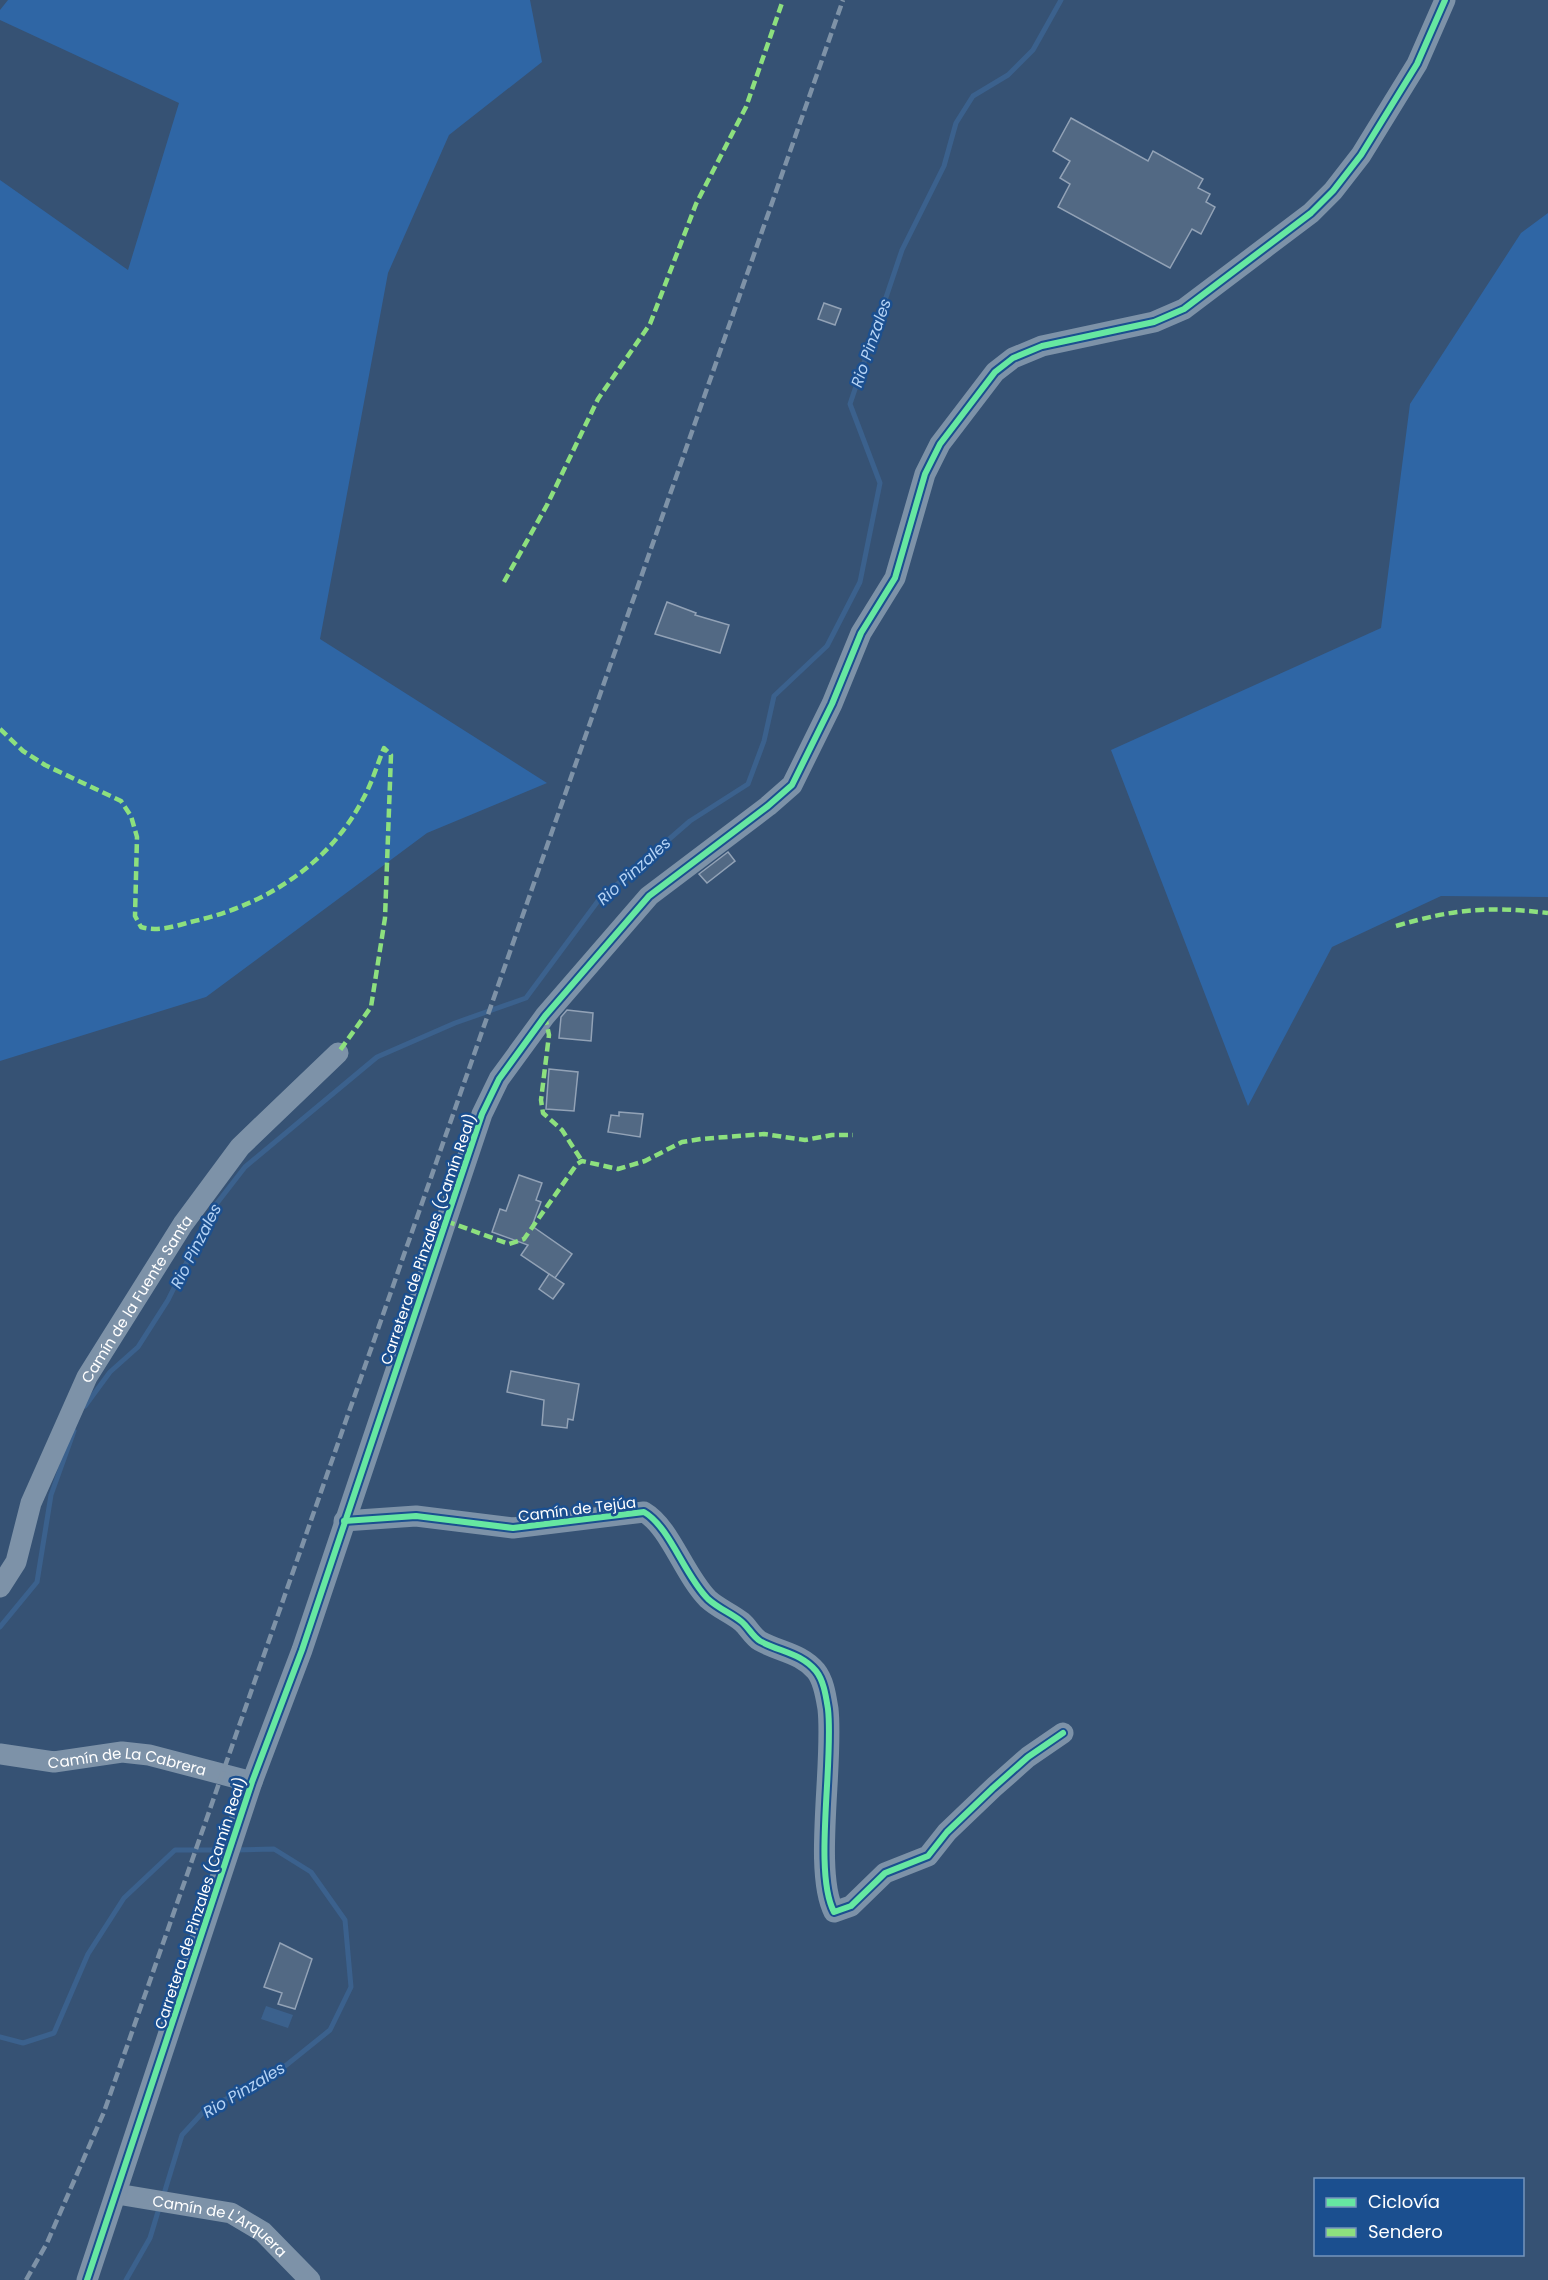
<svg xmlns="http://www.w3.org/2000/svg" width="1548" height="2280" font-family="Poppins,sans-serif">
  <style>
    .green { fill: #2f66a5 }
    .water { fill: #3b618d }
    .lines { fill: none; stroke-linecap: round; stroke-linejoin: round }
    .stream { stroke: #3b618d; stroke-width: 5 }
    .building { fill: #526984; stroke: #92a2b6; stroke-width: 1.5 }
    .minor { stroke: #7d92a8; stroke-width: 21 }
    .rail { stroke: #7e92a7; stroke-width: 4.5; stroke-dasharray: 10 4.5; stroke-linecap: butt }
    .quiet { stroke: #8de07e; stroke-width: 4.5; stroke-dasharray: 9 4.5; stroke-linecap: butt }
    .cycleway-casing { stroke: #1b4f8f; stroke-width: 10 }
    .cycleway { stroke: #66e7a1; stroke-width: 6 }
    .labels { text-anchor: middle; dominant-baseline: central; stroke-width: 5; stroke-linejoin: round; paint-order: stroke }
    .street-label { font-size: 15px; fill: #fff; stroke: #1b4f8f }
    .water-label { font-size: 16px; font-style: italic; fill: #b5d3f5; stroke: #1b4f8f }
  </style>
  <rect width="100%" height="100%" fill="#365274"/>
  <g class="green">
    <path d="M 8,0 L 530,0 L 542,62 L 449,135 L 388,273 L 320,639 L 547,783 L 427,833 L 206,997 L 0,1061 L 0,180 L 128,270 L 179,103 L 0,20 L 0,10 Z"/>
    <path d="M 1548,213 L 1548,897 L 1441,896 L 1332,947 L 1248,1106 L 1111,750 L 1381,628 L 1410,404 L 1521,233 Z"/>
  </g>
  <path class="water" d="M 266,2006 L 293,2015 L 288,2028 L 261,2019 Z"/>
  <g class="lines">
    <g class="stream">
      <path d="M 85,1406 L 110,1372 L 138,1347 L 168,1300 L 214,1207 L 245,1167 L 377,1057 L 455,1023 L 526,998 L 598,901 L 690,821 L 748,784 L 764,741 L 774,696 L 827,646 L 860,582 L 880,483 L 850,404 L 902,250 L 944,166 L 956,123 L 973,96 L 1008,75 L 1033,50 L 1061,0"/>
      <path d="M 0,1627 L 37,1582 L 51,1495 L 74,1431"/>
      <path d="M 0,2037 L 23,2043 L 54,2033 L 88,1954 L 124,1898 L 175,1850 L 226,1850"/>
      <path d="M 163,2197 L 182,2135 L 206,2109 L 274,2075 L 330,2030 L 351,1987 L 345,1920 L 311,1872 L 274,1849 L 235,1850"/>
      <path d="M 126,2280 L 150,2238 L 160,2205"/>
    </g>
  </g>
  <g class="building">
    <path d="M 1071,118 L 1148,161 L 1153,151 L 1203,179 L 1198,188 L 1210,194 L 1206,202 L 1215,207 L 1201,234 L 1192,229 L 1170,268 L 1058,207 L 1070,184 L 1060,178 L 1070,161 L 1053,151 Z"/>
    <path d="M 824,303 L 841,309 L 835,325 L 818,319 Z"/>
    <path d="M 667,602 L 696,613 L 695,615 L 729,625 L 720,653 L 655,634 Z"/>
    <path d="M 728,852 L 735,861 L 707,883 L 699,874 Z"/>
    <path d="M 567,1010 L 593,1013 L 591,1041 L 559,1038 L 561,1017 Z"/>
    <path d="M 549,1069 L 578,1072 L 574,1111 L 546,1109 Z"/>
    <path d="M 619,1112 L 643,1114 L 640,1137 L 608,1132 L 611,1115 L 619,1116 Z"/>
    <path d="M 519,1175 L 542,1183 L 536,1200 L 541,1202 L 532,1226 L 572,1254 L 555,1278 L 521,1255 L 528,1245 L 492,1232 L 500,1209 L 506,1211 Z"/>
    <path d="M 549,1274 L 564,1284 L 553,1299 L 539,1289 Z"/>
    <path d="M 511,1371 L 579,1384 L 573,1420 L 568,1419 L 567,1428 L 542,1425 L 544,1400 L 507,1392 Z"/>
    <path d="M 280,1943 L 312,1959 L 295,2009 L 278,2004 L 282,1993 L 264,1987 Z"/>
  </g>
  <g class="lines">
    <g class="minor">
      <path d="M 344,1521 L 416,1516 L 513,1528 L 644,1512 C 670,1527 684,1575 708,1599 C 719,1609 731,1613 742,1622 C 748,1627 753,1637 760,1641 C 780,1652 801,1653 816,1671 C 824,1681 826,1697 828,1709 C 834,1762 813,1872 834,1912 L 851,1906 L 885,1873 L 928,1856 L 947,1832 L 993,1788 L 1028,1757 L 1063,1733"/>
      <path id="s1" d="M 0,1587 L 16,1562 L 31,1503 L 87,1377 L 183,1224 L 240,1147 L 338,1053"/>
      <path id="s2" d="M 0,1754 L 54,1762 L 122,1752 L 149,1755 L 252,1782"/>
      <path id="s3" d="M 117,2194 L 231,2213 L 263,2232 L 310,2280"/>
      <path d="M 87,2280 L 252,1782 L 302,1650 L 482,1114 L 499,1079 L 545,1016 L 649,896 L 768,806 L 792,785 L 832,704 L 861,633 L 895,578 L 925,474 L 940,444 L 995,372 L 1013,358 L 1042,346 L 1154,322 L 1184,309 L 1311,213 L 1333,191 L 1361,155 L 1417,64 L 1445,0"/>
    </g>
    <path class="rail" d="M 26,2280 L 47,2243 L 104,2112 L 843,0"/>
    <g class="quiet">
      <path d="M 504,582 L 547,505 L 598,399 L 650,324 L 696,204 L 746,107 L 783,0"/>
      <path d="M 0,729 L 23,751 L 45,765 L 121,801 L 131,816 L 137,837 L 135,916 L 141,927 C 160,933 180,924 199,920 C 268,903 330,863 363,799 C 372,783 377,765 384,748 L 391,755 L 385,918 L 371,1007 L 338,1053"/>
      <path d="M 1396,926 C 1454,909 1487,906 1548,913"/>
      <path d="M 545,1016 L 549,1035 L 541,1100 L 543,1113 L 562,1130 L 582,1161"/>
      <path d="M 446,1221 L 509,1244 L 524,1239 L 577,1164 L 582,1161 L 618,1169 L 645,1161 L 682,1142 L 701,1139 L 764,1134 L 805,1140 L 832,1135 L 853,1135"/>
    </g>
    <g class="cycleway-casing">
      <g id="cycleway">
        <path d="M 344,1521 L 416,1516 L 513,1528 L 644,1512 C 670,1527 684,1575 708,1599 C 719,1609 731,1613 742,1622 C 748,1627 753,1637 760,1641 C 780,1652 801,1653 816,1671 C 824,1681 826,1697 828,1709 C 834,1762 813,1872 834,1912 L 851,1906 L 885,1873 L 928,1856 L 947,1832 L 993,1788 L 1028,1757 L 1063,1733"/>
        <path d="M 87,2280 L 252,1782 L 302,1650 L 482,1114 L 499,1079 L 545,1016 L 649,896 L 768,806 L 792,785 L 832,704 L 861,633 L 895,578 L 925,474 L 940,444 L 995,372 L 1013,358 L 1042,346 L 1154,322 L 1184,309 L 1311,213 L 1333,191 L 1361,155 L 1417,64 L 1445,0"/>
      </g>
    </g>
    <use href="#cycleway" class="cycleway"/>
  </g>
  <g class="labels">
    <g class="street-label">
      <text transform="translate(428 1239) rotate(-71)">Carretera de Pinzales (Camín Real)</text>
      <text stroke="none"><textPath href="#s1" startOffset="321">Camín de la Fuente Santa</textPath></text>
      <text transform="translate(577 1509) rotate(-7)">Camín de Tejúa</text>
      <text stroke="none"><textPath href="#s2" startOffset="129">Camín de La Cabrera</textPath></text>
      <text transform="translate(200 1903) rotate(-72)">Carretera de Pinzales (Camín Real)</text>
      <text stroke="none"><textPath href="#s3" startOffset="110">Camín de L'Arquera</textPath></text>
    </g>
    <g class="water-label">
      <text transform="translate(871 343) rotate(-71)">Rio Pinzales</text>
      <text transform="translate(634 871) rotate(-42)">Rio Pinzales</text>
      <text transform="translate(196 1246) rotate(-63)">Rio Pinzales</text>
      <text transform="translate(244 2090) rotate(-31)">Rio Pinzales</text>
    </g>
  </g>
  <rect x="1314" y="2178" width="210" height="78" fill="#1b4f8f" stroke="#7695bc" stroke-width="1.5"/>
  <rect x="1326" y="2198" width="30" height="9" fill="#66e7a1" stroke="#7695bc" stroke-width="1.5"/>
  <text x="1368" y="2208" font-size="18" fill="#ffffff">Ciclovía</text>
  <rect x="1326" y="2228" width="30" height="9" fill="#8de07e" stroke="#7695bc" stroke-width="1.5"/>
  <text x="1368" y="2238" font-size="18" fill="#ffffff">Sendero</text>
</svg>
